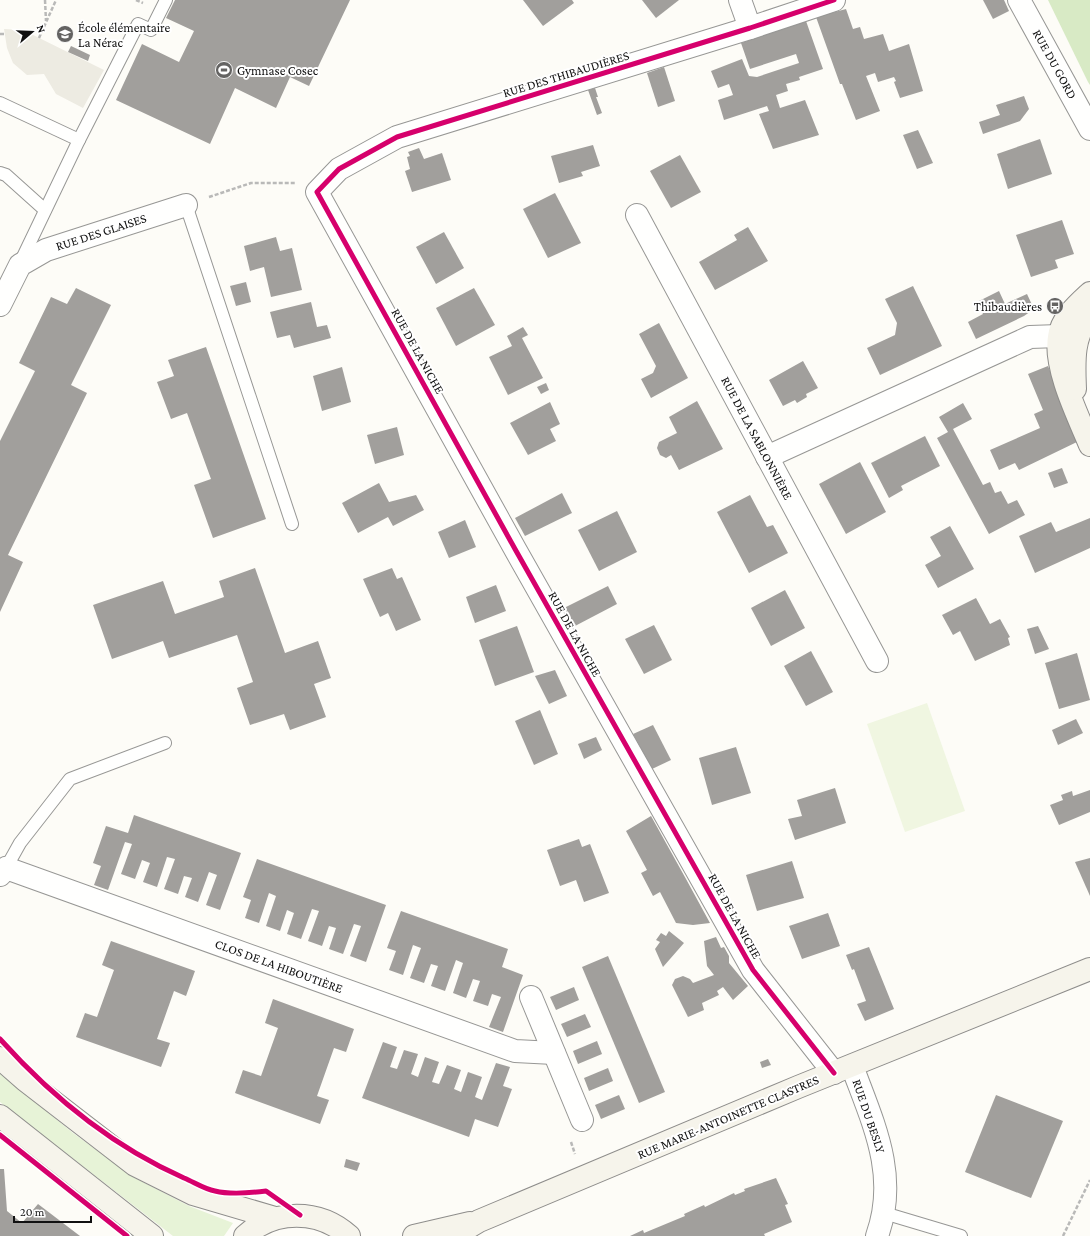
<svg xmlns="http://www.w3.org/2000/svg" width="1090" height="1236" font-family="'Crimson Pro',serif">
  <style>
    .green { fill: #e7f3d7 }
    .forest { fill: #d8eac5 }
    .pitch { fill: #f0f6e1 }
    .plaza { fill: #edebe2 }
    .building { fill: #a19f9c }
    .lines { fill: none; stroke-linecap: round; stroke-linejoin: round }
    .lane-casing { stroke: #979795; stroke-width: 14 }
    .street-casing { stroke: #979795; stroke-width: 24 }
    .secondary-casing { stroke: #8e8d8b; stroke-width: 24 }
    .path { stroke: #b9b9b8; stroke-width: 2.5; stroke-dasharray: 4 2; stroke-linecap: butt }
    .lane { stroke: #fffffe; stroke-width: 12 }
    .street { stroke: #fffffe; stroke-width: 22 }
    .secondary { stroke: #f6f4eb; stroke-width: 22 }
    .cycleway-casing { stroke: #fff; stroke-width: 8 }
    .cycleway { stroke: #d6006c; stroke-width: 5 }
    .labels { text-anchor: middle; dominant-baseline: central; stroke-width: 4; stroke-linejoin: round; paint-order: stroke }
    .poi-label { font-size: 13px; fill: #111; stroke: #fff; text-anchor: start }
    .street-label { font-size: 13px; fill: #111; stroke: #fff }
  </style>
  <rect width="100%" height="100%" fill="#fdfcf7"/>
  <path class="green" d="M 0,1073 L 73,1133 L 135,1178 L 189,1206 L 233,1223 L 224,1236 L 173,1236 L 0,1102 Z"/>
  <path class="forest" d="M 1048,0 L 1090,0 L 1090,85 L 1088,82 Z"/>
  <path class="pitch" d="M 927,703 L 965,811 L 905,832 L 867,724 Z"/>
  <path class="plaza" d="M 4,29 L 23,30 L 104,70 L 83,108 L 56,94 L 44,74 L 27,75 L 13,63 L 7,48 Z"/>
  <g class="building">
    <path d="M 175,0 L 350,0 L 309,86 L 290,77 L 276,108 L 235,88 L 210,144 L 116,100 L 142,44 L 179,62 L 194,31 L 166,18 Z"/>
    <path d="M 523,0 L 572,0 L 574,3 L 543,26 Z"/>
    <path d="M 642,0 L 679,0 L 656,18 Z"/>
    <path d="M 983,0 L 1004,0 L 1009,11 L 993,19 Z"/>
    <path d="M 846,9 L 853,29 L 860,27 L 864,39 L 883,34 L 889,51 L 909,44 L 923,91 L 900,98 L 894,82 L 896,81 L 894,77 L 878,82 L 875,73 L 866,76 L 880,111 L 856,120 L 842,84 L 840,84 L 816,17 Z"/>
    <path d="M 806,21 L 823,69 L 799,77 L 800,80 L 786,84 L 788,91 L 776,95 L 780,108 L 805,100 L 819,135 L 773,149 L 759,114 L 769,111 L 767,106 L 724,120 L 718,100 L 733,95 L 729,84 L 718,88 L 711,71 L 742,59 L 749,76 L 757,77 L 799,63 L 796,54 L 750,69 L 741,43 Z"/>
    <path d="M 71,46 L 90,55 L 88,61 L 68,52 Z"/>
    <path d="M 664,67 L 675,101 L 658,107 L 647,73 Z"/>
    <path d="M 595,88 L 598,97 L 596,97 L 602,113 L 597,115 L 588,90 Z"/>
    <path d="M 1024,96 L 1029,109 L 1020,121 L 983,134 L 979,122 L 1000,115 L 996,105 Z"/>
    <path d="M 918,130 L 933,163 L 917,169 L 903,135 Z"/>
    <path d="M 1040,139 L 1052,174 L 1008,189 L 997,154 Z"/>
    <path d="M 593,145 L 600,166 L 581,172 L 583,176 L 559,183 L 551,156 Z"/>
    <path d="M 419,148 L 424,159 L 442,153 L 451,180 L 412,192 L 405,171 L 410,169 L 407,157 L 410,156 L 408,152 Z"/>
    <path d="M 680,155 L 701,192 L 671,208 L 650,171 Z"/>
    <path d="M 555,193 L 581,243 L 548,258 L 523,209 Z"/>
    <path d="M 1062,220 L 1074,254 L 1055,260 L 1058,268 L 1031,277 L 1016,235 Z"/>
    <path d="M 748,227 L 768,261 L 715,290 L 699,262 L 737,240 L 734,235 Z"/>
    <path d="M 444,232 L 464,268 L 436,284 L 416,247 Z"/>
    <path d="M 276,237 L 280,251 L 292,248 L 302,290 L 271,297 L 264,267 L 250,271 L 244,246 Z"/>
    <path d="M 246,282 L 251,302 L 236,306 L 230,286 Z"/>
    <path d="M 913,286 L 942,346 L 880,375 L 867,348 L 895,335 L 897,323 L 885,299 Z"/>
    <path d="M 76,288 L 111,305 L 71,385 L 87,393 L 8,555 L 23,562 L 0,612 L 0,441 L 35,371 L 19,363 L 51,297 L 67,304 Z"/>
    <path d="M 474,288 L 495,325 L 456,346 L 436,308 Z"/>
    <path d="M 999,291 L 1005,304 L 1027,294 L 1034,309 L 1024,316 L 976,339 L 968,322 L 983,314 L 977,302 Z"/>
    <path d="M 311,302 L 317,327 L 327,325 L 331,338 L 294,348 L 290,335 L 277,338 L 270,312 Z"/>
    <path d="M 659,323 L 688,378 L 651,398 L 641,379 L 653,373 L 656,366 L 639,334 Z"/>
    <path d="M 523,327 L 528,335 L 522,338 L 543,378 L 508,395 L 489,357 L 512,346 L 507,336 Z"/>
    <path d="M 206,347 L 266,519 L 213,538 L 194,485 L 211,479 L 187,413 L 171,419 L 157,382 L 174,376 L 168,360 Z"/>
    <path d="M 803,361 L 818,388 L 806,394 L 807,397 L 797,403 L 795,400 L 783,406 L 769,380 Z"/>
    <path d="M 1048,366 L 1079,441 L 1019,470 L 1015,463 L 999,470 L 990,450 L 1040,428 L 1034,414 L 1043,410 L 1028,374 Z"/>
    <path d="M 342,367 L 351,402 L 322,411 L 313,376 Z"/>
    <path d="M 546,383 L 549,390 L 541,394 L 537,387 Z"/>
    <path d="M 697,401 L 723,449 L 679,470 L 671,455 L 666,458 L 660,455 L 657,448 L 659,442 L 677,433 L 669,417 Z"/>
    <path d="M 550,402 L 560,424 L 550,429 L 556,441 L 528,455 L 510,423 Z"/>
    <path d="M 963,403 L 972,419 L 953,429 L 983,485 L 990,482 L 995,493 L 1001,491 L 1008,504 L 1017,500 L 1025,515 L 989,534 L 937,438 L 948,432 L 939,417 Z"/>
    <path d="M 397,427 L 404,455 L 375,464 L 367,435 Z"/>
    <path d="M 925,436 L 940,466 L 901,486 L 903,490 L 889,498 L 871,463 Z"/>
    <path d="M 860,462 L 886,512 L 846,534 L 819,484 Z"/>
    <path d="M 1062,468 L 1068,483 L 1054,488 L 1048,473 Z"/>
    <path d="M 379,483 L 389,502 L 416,495 L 424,510 L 393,526 L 388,517 L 358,533 L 342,503 Z"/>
    <path d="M 562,493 L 572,513 L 525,536 L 515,518 Z"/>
    <path d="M 750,495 L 767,527 L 773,525 L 788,553 L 749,573 L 717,512 Z"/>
    <path d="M 617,511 L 637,552 L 599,571 L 578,530 Z"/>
    <path d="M 1090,518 L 1090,548 L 1035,573 L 1019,536 L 1051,522 L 1056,532 Z"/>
    <path d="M 465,520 L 476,547 L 449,558 L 438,532 Z"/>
    <path d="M 950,526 L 974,569 L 938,588 L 925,565 L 941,556 L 930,537 Z"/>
    <path d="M 255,568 L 285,653 L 318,641 L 331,678 L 314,684 L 326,717 L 290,730 L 284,714 L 250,725 L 237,688 L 253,682 L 237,635 L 169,658 L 163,641 L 112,659 L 93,605 L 163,581 L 175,614 L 224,597 L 219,581 Z"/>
    <path d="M 392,568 L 397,579 L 402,577 L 421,620 L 396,631 L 388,613 L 380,617 L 363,579 Z"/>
    <path d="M 496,585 L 506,611 L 475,623 L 466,597 Z"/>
    <path d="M 608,586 L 617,604 L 575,626 L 564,608 Z"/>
    <path d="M 785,590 L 805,628 L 771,646 L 751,608 Z"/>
    <path d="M 976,598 L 990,624 L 1000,619 L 1010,637 L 1008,638 L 1010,645 L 975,661 L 960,631 L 953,635 L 942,615 Z"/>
    <path d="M 654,625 L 672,660 L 644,674 L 625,639 Z"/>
    <path d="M 517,626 L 534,672 L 495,686 L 479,640 Z"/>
    <path d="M 1038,626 L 1049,649 L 1035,654 L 1027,629 Z"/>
    <path d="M 811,651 L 833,692 L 806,706 L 784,666 Z"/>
    <path d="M 1077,653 L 1090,700 L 1059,709 L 1045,663 Z"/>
    <path d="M 555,670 L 567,696 L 549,704 L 535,676 Z"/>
    <path d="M 540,710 L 558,754 L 534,765 L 515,721 Z"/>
    <path d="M 1076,719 L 1083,733 L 1058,745 L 1052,730 Z"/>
    <path d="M 653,725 L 671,760 L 652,769 L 633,734 Z"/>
    <path d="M 596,737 L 602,750 L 584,759 L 578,744 Z"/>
    <path d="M 736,747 L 751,793 L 712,805 L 699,758 Z"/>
    <path d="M 835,788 L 846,823 L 795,840 L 788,819 L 802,816 L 797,800 Z"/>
    <path d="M 1090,790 L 1090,812 L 1059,825 L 1050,805 L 1063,800 L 1061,795 L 1072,791 L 1073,796 Z"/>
    <path d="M 134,815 L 241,853 L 220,910 L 206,905 L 217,875 L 209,872 L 198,902 L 185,897 L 192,878 L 184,876 L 178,894 L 164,889 L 175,859 L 167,857 L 157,887 L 143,882 L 150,863 L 142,860 L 135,879 L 121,874 L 132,844 L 125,842 L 108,890 L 94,885 L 101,866 L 93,863 L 106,826 L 128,833 Z"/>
    <path d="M 651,816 L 686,879 L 710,923 L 693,925 L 676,923 L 660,892 L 653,896 L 641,873 L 647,870 L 626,831 Z"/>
    <path d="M 579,839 L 582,847 L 590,844 L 609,893 L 584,902 L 576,880 L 560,886 L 547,850 Z"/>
    <path d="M 1090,858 L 1090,896 L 1075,862 Z"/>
    <path d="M 257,859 L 386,905 L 366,962 L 350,956 L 361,926 L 354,924 L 343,954 L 329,949 L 336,928 L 329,926 L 322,946 L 308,941 L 319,911 L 312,909 L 301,939 L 287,934 L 294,913 L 287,910 L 280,931 L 266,926 L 276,896 L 269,893 L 259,923 L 245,918 L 251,900 L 243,897 Z"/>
    <path d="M 792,861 L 804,898 L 757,911 L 746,875 Z"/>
    <path d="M 401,911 L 508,949 L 502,967 L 523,975 L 503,1032 L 489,1027 L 501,997 L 492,994 L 488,1006 L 473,1001 L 480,981 L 473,979 L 466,998 L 453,993 L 463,963 L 456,960 L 445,991 L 431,986 L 438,966 L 431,964 L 424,983 L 410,978 L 421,948 L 413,945 L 403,975 L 389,970 L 396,951 L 387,948 Z"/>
    <path d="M 828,913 L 840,946 L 802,959 L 789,926 Z"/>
    <path d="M 669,931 L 684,943 L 663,967 L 655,949 L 660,942 L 656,940 L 661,933 L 666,936 Z"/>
    <path d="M 716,937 L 721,948 L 724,947 L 729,956 L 729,963 L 748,986 L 733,1000 L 723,987 L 717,991 L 719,995 L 702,1003 L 704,1010 L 688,1017 L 672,985 L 675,979 L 683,976 L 690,979 L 693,983 L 714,975 L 707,966 L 704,941 Z"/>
    <path d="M 111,941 L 195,971 L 186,996 L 174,991 L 157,1039 L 170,1043 L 161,1067 L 76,1037 L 85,1013 L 97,1017 L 114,970 L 102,965 Z"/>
    <path d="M 869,947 L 894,1009 L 865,1021 L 857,1004 L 866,1001 L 854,969 L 852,970 L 846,955 Z"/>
    <path d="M 608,956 L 665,1092 L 639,1103 L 582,967 Z"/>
    <path d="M 574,987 L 579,1000 L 556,1010 L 550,997 Z"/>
    <path d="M 273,999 L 354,1029 L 346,1052 L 334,1048 L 317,1096 L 329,1100 L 320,1124 L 235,1093 L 243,1070 L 261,1076 L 278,1028 L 265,1023 Z"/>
    <path d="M 585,1014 L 591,1027 L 567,1037 L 561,1024 Z"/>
    <path d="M 597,1041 L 602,1054 L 578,1064 L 573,1051 Z"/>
    <path d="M 383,1042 L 397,1047 L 390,1067 L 397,1069 L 404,1050 L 418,1054 L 411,1074 L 418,1077 L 425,1057 L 439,1062 L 432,1082 L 439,1084 L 447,1065 L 461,1070 L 454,1089 L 461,1092 L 468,1072 L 482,1077 L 475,1097 L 482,1100 L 496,1063 L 510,1067 L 503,1086 L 512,1089 L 498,1127 L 475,1119 L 469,1137 L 362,1098 Z"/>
    <path d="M 768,1059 L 771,1065 L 762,1068 L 760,1062 Z"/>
    <path d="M 608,1068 L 613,1081 L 589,1091 L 584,1078 Z"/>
    <path d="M 619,1095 L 625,1109 L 601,1119 L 595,1105 Z"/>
    <path d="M 996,1095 L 1063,1121 L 1031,1198 L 965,1172 Z"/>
    <path d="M 346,1159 L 360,1163 L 357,1171 L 344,1167 Z"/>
    <path d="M 0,1169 L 4,1169 L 7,1211 L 22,1223 L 38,1204 L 80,1236 L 0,1236 Z"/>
    <path d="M 776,1178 L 788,1204 L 785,1205 L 792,1222 L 764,1234 L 765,1236 L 630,1236 L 643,1230 L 644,1233 L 685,1216 L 684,1214 L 704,1205 L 705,1207 L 734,1193 L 735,1195 L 745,1191 L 744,1189 Z"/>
  </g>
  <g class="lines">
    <g class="lane-casing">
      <g id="lane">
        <path d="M 0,103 L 79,140"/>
        <path d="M 0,173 L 6,175 L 45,210"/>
        <path d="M 186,205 L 292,524"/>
        <path d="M 21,261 L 79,140 L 138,24 L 151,30 L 166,0"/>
        <path d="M 6,868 L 20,843 L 70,779 L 165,743"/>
        <path d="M 884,1213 L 961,1236"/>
      </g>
    </g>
    <g class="street-casing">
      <g id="street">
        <path d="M 740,0 L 750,28"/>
        <path d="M 834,0 L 750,28 L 397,137 L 339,169 L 317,192 L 515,549 L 753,970 L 834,1073"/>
        <path d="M 1019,0 L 1090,129"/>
        <path d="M 637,215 L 877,661"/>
        <path d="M 0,305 L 20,265 L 46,250 L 186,205"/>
        <path d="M 767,457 L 1030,337 L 1059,336 L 1077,339"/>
        <path d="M 0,875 L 6,868 L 515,1051 L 554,1053"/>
        <path d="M 531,997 L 582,1120"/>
        <path d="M 852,1066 C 873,1123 899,1175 877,1236"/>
      </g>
    </g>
    <g class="secondary-casing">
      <g id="secondary">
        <path d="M 1090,293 C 1077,305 1061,319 1059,337 C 1054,368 1078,416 1090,445"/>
        <path d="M 1075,389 C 1074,363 1072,336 1090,316"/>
        <path d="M 0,1058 L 25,1080 L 135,1165 L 193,1194 L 275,1218"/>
        <path d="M 0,1116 L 152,1236"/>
        <path d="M 245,1236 C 274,1209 319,1209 349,1236"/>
        <path d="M 414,1236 L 470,1223"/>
        <path d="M 454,1236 L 479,1221 L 798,1087 L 1090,969"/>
      </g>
    </g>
    <g class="path">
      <path d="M 45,0 L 46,21"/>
      <path d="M 136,0 L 143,3"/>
      <path d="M 0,34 L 5,34"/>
      <path d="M 39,38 L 56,0"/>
      <path d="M 209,197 L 251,183 L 296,183"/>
      <path d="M 571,1142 L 575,1154"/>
      <path d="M 1063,1236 L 1090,1180"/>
    </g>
    <use href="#lane" class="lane"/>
    <use href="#street" class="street"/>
    <use href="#secondary" class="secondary"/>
    <g class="cycleway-casing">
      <g id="cycleway">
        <path d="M 834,0 L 750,28 L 397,137 L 339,169 L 317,192 L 515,549 L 753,970 L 834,1073"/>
        <path d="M 0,1039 C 51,1096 114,1147 184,1178 C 194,1182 204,1189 215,1191 C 231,1195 250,1193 266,1191 L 300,1215"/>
        <path d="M 0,1135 L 127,1236"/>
      </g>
    </g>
    <use href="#cycleway" class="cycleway"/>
  </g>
  <defs>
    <g id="school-disc" transform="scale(0.9)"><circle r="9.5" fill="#646362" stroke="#fff"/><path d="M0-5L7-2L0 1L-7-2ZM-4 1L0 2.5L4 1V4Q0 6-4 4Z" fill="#fff"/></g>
    <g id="stadium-disc" transform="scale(0.9)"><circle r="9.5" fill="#646362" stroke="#fff"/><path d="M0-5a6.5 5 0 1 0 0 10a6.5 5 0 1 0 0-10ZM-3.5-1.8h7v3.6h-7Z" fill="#fff"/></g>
    <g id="bus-disc" transform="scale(0.9)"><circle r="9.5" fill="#646362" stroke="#fff"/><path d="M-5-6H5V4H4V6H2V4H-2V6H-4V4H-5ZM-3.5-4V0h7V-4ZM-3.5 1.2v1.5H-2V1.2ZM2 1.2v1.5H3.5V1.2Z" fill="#fff"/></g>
  </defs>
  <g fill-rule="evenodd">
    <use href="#school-disc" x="65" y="34"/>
    <use href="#stadium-disc" x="224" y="70"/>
    <use href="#bus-disc" x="1055" y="306"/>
  </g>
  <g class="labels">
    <g class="poi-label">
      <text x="78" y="27">École élémentaire<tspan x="78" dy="15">La Nérac</tspan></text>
      <text x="237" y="70">Gymnase Cosec</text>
      <text x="1042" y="306" text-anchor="end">Thibaudières</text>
    </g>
    <g class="street-label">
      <text transform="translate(1055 64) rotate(61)">RUE DU GORD</text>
      <text transform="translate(566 74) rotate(-17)">RUE DES THIBAUDIÈRES</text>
      <text transform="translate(101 232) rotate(-18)">RUE DES GLAISES</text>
      <text transform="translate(418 351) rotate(61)">RUE DE LA NICHE</text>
      <text transform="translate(757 438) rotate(62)">RUE DE LA SABLONNIÈRE</text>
      <text transform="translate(575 634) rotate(61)">RUE DE LA NICHE</text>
      <text transform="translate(735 916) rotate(61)">RUE DE LA NICHE</text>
      <text transform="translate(279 966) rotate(20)">CLOS DE LA HIBOUTIÈRE</text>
      <text transform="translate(869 1116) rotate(71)">RUE DU BESLY</text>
      <text transform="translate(728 1117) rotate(-23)">RUE MARIE-ANTOINETTE CLASTRES</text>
    </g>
  </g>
  <g transform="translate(32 32) rotate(71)" stroke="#ffffff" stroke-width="3" paint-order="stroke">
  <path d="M0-3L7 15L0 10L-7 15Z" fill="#111111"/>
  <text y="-6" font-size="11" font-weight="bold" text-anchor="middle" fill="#111111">N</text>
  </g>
  <path d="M14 1216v6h77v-6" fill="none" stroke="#111111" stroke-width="2"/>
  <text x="20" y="1216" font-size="12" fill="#111111" stroke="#ffffff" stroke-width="3" paint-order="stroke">20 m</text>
</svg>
